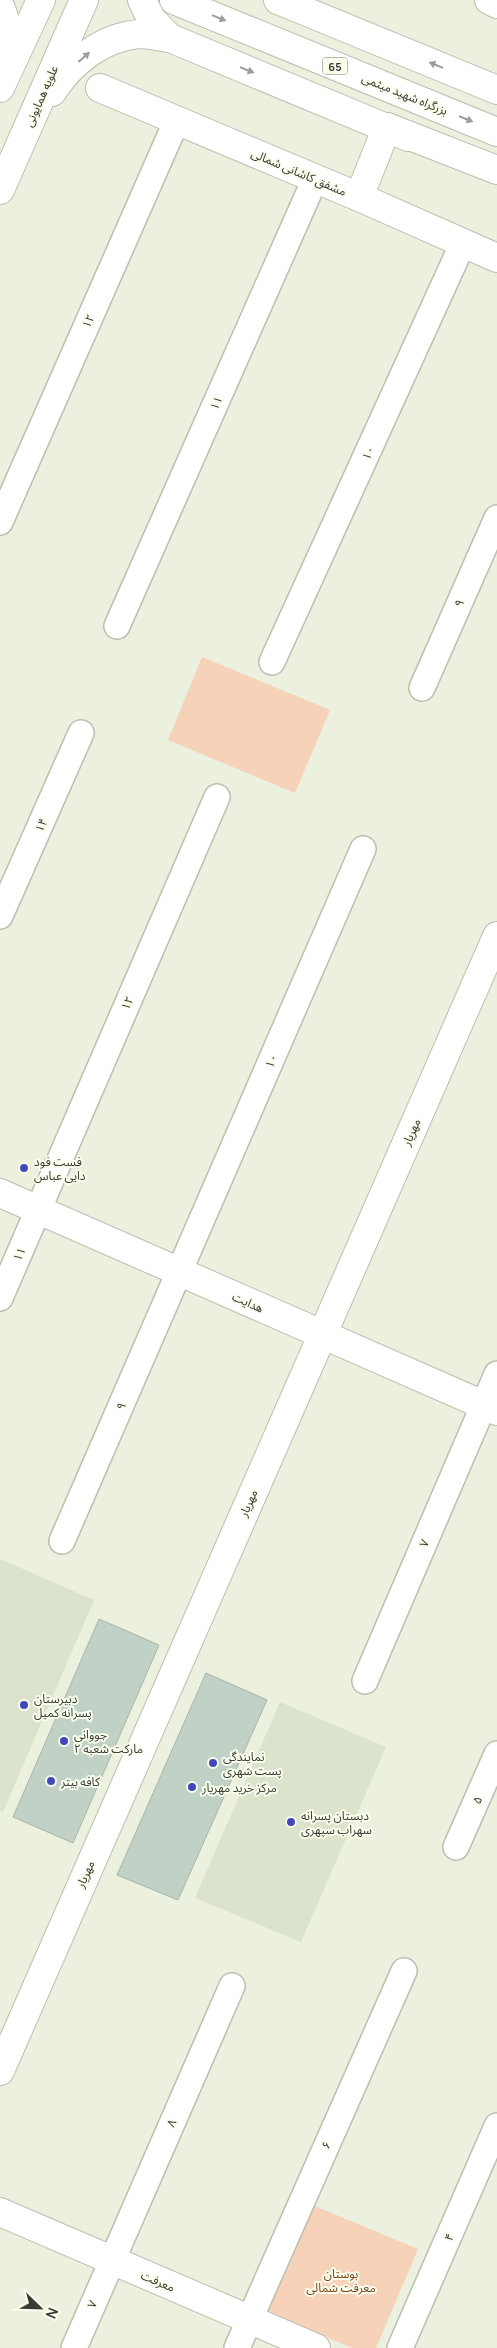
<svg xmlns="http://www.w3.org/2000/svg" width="497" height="2348" font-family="Manrope,'Noto Sans Arabic',sans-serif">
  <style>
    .built { fill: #dce3cc }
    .green { fill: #f5d2b8 }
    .building { fill: #c2d1c5; stroke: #a7b5a9 }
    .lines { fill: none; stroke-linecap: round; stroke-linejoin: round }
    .street-casing { stroke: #bbbfaf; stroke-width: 28 }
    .secondary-casing { stroke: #bbbfaf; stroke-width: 30 }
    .primary-casing { stroke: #bbbfaf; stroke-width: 30 }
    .highway-casing { stroke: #bbbfaf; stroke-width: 30 }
    .street { stroke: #fff; stroke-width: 25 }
    .secondary { stroke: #fff; stroke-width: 28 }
    .primary { stroke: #fff; stroke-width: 28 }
    .highway { stroke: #fff; stroke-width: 28 }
    .oneway { fill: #9c9d9a }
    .poi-dot { fill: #4248bc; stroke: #f8fdec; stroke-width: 2 }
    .labels { text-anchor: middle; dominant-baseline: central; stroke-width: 4; stroke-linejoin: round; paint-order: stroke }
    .shield { fill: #f8fdec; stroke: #72756c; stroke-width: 1 }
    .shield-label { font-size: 11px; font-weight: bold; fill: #393b35 }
    .street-label { font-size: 12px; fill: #393b35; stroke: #f8fdec }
    .poi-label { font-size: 12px; fill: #393b35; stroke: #f8fdec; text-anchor: start }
    .park-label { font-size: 12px; fill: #794518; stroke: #f8fdec }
  </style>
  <rect width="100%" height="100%" fill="#ebf0df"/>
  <g class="built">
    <path d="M 0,1559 L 94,1600 L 3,1812 L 0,1811 Z"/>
    <path d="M 280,1702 L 386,1747 L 301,1942 L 195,1898 Z"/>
  </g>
  <g class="green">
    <path d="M 202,657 L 330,710 L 295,793 L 168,740 Z"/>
    <path d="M 310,2204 L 418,2249 L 376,2348 L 352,2348 L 265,2311 Z"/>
  </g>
  <g class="building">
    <path d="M 99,1619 L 159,1645 L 73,1843 L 13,1817 Z"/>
    <path d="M 206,1673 L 267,1700 L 178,1900 L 117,1875 Z"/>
  </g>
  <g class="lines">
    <g class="street-casing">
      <g id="street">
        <path d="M 0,522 L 177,120"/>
        <path d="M 117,626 L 315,179"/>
        <path d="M 272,662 L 463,243"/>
        <path d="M 422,688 L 497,518"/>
        <path d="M 0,916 L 81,733"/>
        <path d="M 0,1298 L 217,797"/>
        <path d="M 62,1541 L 363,849"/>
        <path d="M 365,1681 L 497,1374"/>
        <path d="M 456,1847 L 497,1754"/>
        <path d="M 74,2348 L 232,1986"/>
        <path d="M 237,2348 L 404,1971"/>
        <path d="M 400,2348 L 497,2126"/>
      </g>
    </g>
    <g class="secondary-casing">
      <g id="secondary">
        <path d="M 0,88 L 41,0"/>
        <path d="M 100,88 L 359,197 L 497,258"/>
        <path d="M 52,92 C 71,62 103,37 139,34 C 149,34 160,37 170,38"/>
        <path d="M 0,190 L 84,0"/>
        <path d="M 359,197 L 387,127"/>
        <path d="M 0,1193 L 497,1411"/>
        <path d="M 0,2071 L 497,936"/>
        <path d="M 0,2212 L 316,2348"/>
      </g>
    </g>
    <g class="primary-casing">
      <g id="primary">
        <path d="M 142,0 L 151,19 L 170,38 L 408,137"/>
        <path d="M 489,0 L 497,4"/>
      </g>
    </g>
    <g class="highway-casing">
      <g id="highway">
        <path d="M 174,0 L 497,132"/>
        <path d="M 278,0 L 497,90"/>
        <path d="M 0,6 L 4,17 L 0,54"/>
        <path d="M 387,127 L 497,170"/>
      </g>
    </g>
    <use href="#street" class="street"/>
    <use href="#secondary" class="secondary"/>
    <use href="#primary" class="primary"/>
    <use href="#highway" class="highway"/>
  </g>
  <defs><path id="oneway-solid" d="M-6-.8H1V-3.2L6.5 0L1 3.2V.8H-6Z" transform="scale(1.25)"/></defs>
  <g class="oneway">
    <use href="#oneway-solid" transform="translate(219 18) rotate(22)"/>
    <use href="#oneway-solid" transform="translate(84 57) rotate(-41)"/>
    <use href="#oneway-solid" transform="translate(436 65) rotate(-158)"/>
    <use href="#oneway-solid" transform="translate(247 70) rotate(22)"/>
    <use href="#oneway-solid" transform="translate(466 119) rotate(22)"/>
  </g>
  <g class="poi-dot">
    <circle cx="24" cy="1168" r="5"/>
    <circle cx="24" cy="1705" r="5"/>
    <circle cx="64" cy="1741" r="5"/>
    <circle cx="213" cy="1763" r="5"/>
    <circle cx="51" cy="1781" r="5"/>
    <circle cx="192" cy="1787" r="5"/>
    <circle cx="291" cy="1822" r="5"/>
  </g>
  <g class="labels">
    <rect class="shield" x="322.5" y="57.5" width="25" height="17" rx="4"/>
    <g class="shield-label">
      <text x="335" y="66">65</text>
    </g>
    <g class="street-label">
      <text transform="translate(405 94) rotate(22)">بزرگراه شهید میثمی</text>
      <text transform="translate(41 96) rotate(-66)">علویه همایونی</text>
      <text transform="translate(299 172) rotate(23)">مشفق کاشانی شمالی</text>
      <text transform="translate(88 321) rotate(-66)">۱۲</text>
      <text transform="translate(216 403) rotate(-66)">۱۱</text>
      <text transform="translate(368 453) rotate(-66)">۱۰</text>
      <text transform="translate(459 603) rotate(-66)">۹</text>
      <text transform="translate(41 825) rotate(-66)">۱۴</text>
      <text transform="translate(127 1003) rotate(-67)">۱۲</text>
      <text transform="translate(271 1061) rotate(-67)">۱۰</text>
      <text transform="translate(411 1132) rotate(-66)">مهریار</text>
      <text transform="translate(19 1254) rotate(-67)">۱۱</text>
      <text transform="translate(248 1302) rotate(24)">هدایت</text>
      <text transform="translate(121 1406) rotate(-67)">۹</text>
      <text transform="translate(248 1503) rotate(-66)">مهریار</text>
      <text transform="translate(424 1543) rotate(-67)">۷</text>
      <text transform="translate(477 1800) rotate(-66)">۵</text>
      <text transform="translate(85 1874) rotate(-66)">مهریار</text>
      <text transform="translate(171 2123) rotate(-66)">۸</text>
      <text transform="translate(326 2145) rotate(-66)">۶</text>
      <text transform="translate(449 2237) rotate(-66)">۴</text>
      <text transform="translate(158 2281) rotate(23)">معرفت</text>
      <text transform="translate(92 2304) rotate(-67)">۷</text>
    </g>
    <g class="poi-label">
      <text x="34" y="1161">فست فود<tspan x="34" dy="14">دایی عباس</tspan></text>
      <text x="34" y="1698">دبیرستان<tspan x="34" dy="14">پسرانه کمیل</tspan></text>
      <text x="74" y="1734">جووانی<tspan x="74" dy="14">مارکت شعبه ۲</tspan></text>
      <text x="223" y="1756">نمایندگی<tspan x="223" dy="14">پست شهری</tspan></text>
      <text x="61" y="1781">کافه بیتر</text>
      <text x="202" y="1787">مرکز خرید مهریار</text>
      <text x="301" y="1815">دبستان پسرانه<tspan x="301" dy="14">سهراب سپهری</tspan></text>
    </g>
    <g class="park-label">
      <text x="341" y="2273">بوستان<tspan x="341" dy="14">معرفت شمالی</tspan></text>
    </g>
  </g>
  <g transform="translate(40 2308) rotate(113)" stroke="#f8fdec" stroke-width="4" paint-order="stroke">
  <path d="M0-4L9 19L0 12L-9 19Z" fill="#393b35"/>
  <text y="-8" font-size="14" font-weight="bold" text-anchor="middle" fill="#393b35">N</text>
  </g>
</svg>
